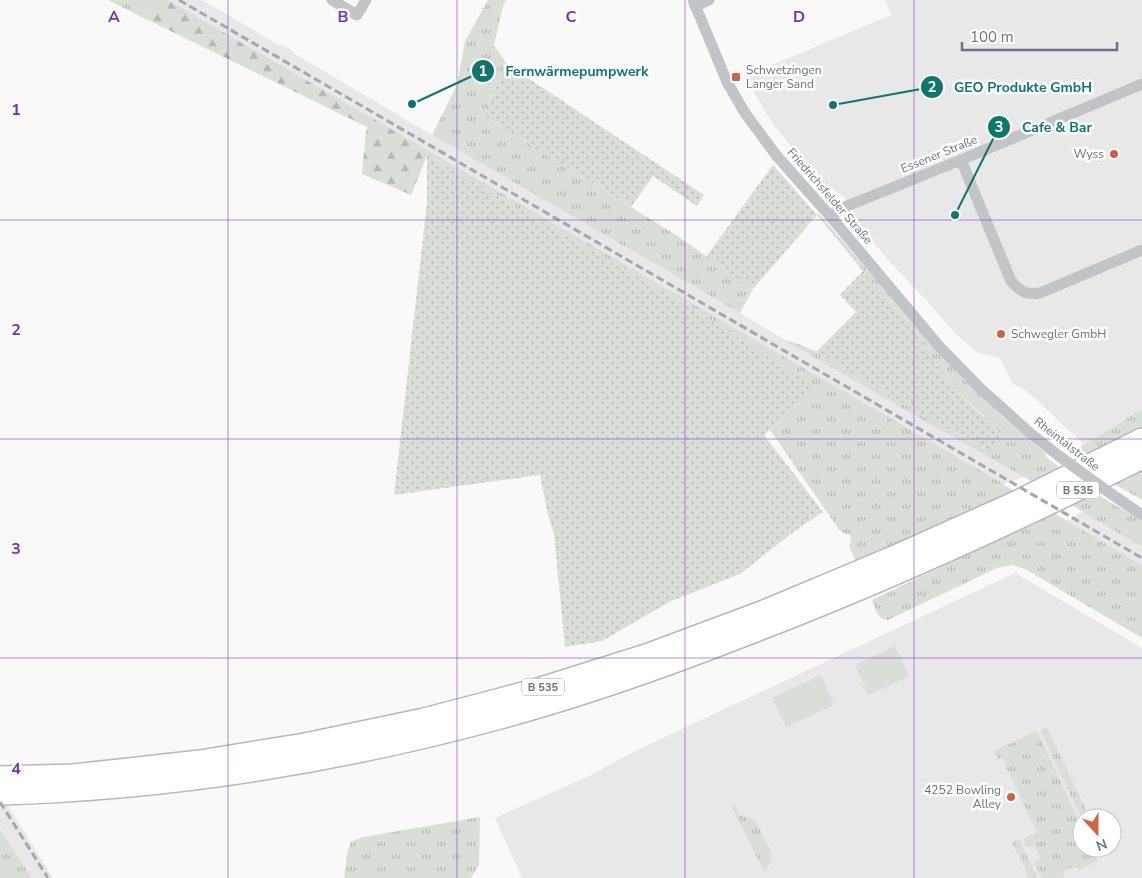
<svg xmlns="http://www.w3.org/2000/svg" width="1142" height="878" font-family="'Nunito Sans',sans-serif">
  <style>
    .built { fill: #e7e8e7; fill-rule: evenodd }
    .grass { fill: url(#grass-tufts) }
    .forest { fill: url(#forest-firs) }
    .park { fill: #d9ded7 }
    .garden { fill: url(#garden-dots) }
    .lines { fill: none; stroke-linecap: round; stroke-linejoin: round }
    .highway-casing { stroke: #b5b8bb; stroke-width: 24 }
    .street { stroke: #c1c5c8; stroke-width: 11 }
    .highway { stroke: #fff; stroke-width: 21 }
    .rail { stroke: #a3a9ae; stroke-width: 3; stroke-dasharray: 8 4; stroke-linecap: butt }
    .street-bridge { stroke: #c1c5c8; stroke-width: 11 }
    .grid { fill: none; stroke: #7b2cbf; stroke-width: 1; stroke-opacity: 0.55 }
    .poi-dot { fill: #cf6241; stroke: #fff; stroke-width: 2 }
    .labels { text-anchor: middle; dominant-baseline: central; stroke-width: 5; stroke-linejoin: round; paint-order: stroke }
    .shield { fill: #fff; stroke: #959ea5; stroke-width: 1 }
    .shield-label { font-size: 11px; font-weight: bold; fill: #67757f }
    .poi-label { font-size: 12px; fill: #67757f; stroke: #fff; text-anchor: start }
    .street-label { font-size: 12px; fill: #67757f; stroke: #fff }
    .grid-label { font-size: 16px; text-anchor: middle; font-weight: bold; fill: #7b2cbf; stroke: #fff; stroke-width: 5; stroke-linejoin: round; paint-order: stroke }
    .leader { fill: none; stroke: #0f766e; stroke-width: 2 }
    .callout-dot { fill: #0f766e; stroke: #fff; stroke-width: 2 }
    .mark-label { font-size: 15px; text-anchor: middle; font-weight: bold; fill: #fff }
    .callout-label { font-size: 14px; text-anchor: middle; font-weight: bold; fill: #0f766e; stroke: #fff; stroke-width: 5; stroke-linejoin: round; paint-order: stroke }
  </style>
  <defs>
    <pattern id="grass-tufts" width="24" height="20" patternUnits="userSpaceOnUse" patternTransform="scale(1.25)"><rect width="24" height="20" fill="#d9ded7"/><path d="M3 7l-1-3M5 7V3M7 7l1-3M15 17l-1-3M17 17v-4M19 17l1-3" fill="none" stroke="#b4b9b4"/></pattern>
    <pattern id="forest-firs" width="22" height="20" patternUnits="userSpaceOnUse" patternTransform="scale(1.25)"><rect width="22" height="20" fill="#d9ded7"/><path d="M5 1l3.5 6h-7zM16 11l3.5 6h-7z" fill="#b4b9b4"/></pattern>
    <pattern id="garden-dots" width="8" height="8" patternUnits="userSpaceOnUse" patternTransform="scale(1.25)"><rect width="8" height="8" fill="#d9ded7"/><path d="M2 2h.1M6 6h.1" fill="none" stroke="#b4b9b4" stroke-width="1.8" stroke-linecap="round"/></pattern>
  </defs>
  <rect width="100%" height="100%" fill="#f9f9f7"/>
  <g class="built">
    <path d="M 168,0 L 202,0 L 279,45 L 285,46 L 293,51 L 295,54 L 432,135 L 740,313 L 820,361 L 1024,477 L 1004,484 Z"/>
    <path d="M 885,0 L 1142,0 L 1142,409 L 1083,444 L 1037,400 L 1021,387 L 1013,384 L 1000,358 L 976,352 L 955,333 L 927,301 L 893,265 L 862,229 L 855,214 L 843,196 L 825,184 L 807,166 L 773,124 L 746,79 L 748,75 L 891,15 Z"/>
    <path d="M 1083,511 L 1142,547 L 1142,565 L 1068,521 Z"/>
    <path d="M 1015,573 L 1142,648 L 1142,878 L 522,878 L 495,818 L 589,776 L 637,750 ZM 1082,818 L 1112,818 L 1112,848 L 1082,848 Z"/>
    <path d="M 0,794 L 8,806 L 53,878 L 32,878 L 0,829 Z"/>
  </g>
  <g class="grass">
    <path d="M 108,0 L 154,0 L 144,18 Z"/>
    <path d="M 488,0 L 506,0 L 503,6 L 494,45 L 507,64 L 483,115 L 679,237 L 753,289 L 740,313 L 432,135 L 457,85 L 465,41 Z"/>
    <path d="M 429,151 L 1004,484 L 1004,485 L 1016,492 L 1033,482 L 928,423 L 784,340 C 817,347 853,374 882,391 C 916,411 951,430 986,449 L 984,416 L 955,390 L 943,374 L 914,329 L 863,271 L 817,215 L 818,213 L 962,377 L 1003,417 L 1046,454 L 1045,456 L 1064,471 L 858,566 L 849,546 L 851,541 L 850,534 C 844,535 842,532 838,528 L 770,430 L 815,388 L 705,316 L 427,155 Z"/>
    <path d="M 1142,409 L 1142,428 L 1083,460 L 1071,452 Z"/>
    <path d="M 1142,466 L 1142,500 L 1111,482 Z"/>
    <path d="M 1095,493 L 1142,521 L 1142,547 L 1070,504 Z"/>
    <path d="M 1054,513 L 1142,565 L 1142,638 L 1025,569 L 1012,565 L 997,568 L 888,620 C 877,619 875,609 872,600 Z"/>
    <path d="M 1046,727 L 1048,730 L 1090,818 L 1082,819 L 1040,730 Z"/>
    <path d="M 1037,731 L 1081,825 L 1075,828 L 1082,842 L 1082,848 L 1091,848 L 1098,861 L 1079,870 L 1077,868 C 1070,867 1063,869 1064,877 L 1062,878 L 1042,878 L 1034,862 L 1040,859 L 1034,845 L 1027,847 L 1023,839 L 1037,832 L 1002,758 L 998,759 L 994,751 Z"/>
    <path d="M 735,806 L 739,814 L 755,820 L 771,852 C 773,860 768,866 764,872 L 732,807 Z"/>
    <path d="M 480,817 L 479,865 L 471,878 L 344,878 L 347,854 L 351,842 L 363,837 Z"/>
    <path d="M 0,829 L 32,878 L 0,878 Z"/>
    <path d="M 1019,839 L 1038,878 L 1029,878 L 1012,842 Z"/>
  </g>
  <path class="forest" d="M 154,0 L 168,0 L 429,151 L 411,195 L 362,174 L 366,132 L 367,127 L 144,18 Z"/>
  <g class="park">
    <path d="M 895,646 L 909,676 L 869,695 L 855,665 Z"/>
    <path d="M 821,675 L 834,705 L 786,727 L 772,698 Z"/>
  </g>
  <g class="garden">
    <path d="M 507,64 L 704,195 L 697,206 L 653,176 L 631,207 L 483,115 Z"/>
    <path d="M 427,155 L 705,316 L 816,388 L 764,435 L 823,512 L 792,533 L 740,574 L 671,601 L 602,641 L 565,647 L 554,534 L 548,515 L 540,475 L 394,495 L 427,203 Z"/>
    <path d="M 773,165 L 817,215 L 753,289 L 706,257 Z"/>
    <path d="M 863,271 L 914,329 L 943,374 L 955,390 L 1005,437 L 987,449 L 921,414 L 816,352 L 856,312 L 840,295 Z"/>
  </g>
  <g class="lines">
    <g class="highway-casing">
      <g id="highway">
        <path d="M 0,777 L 73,775 L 129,769 L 200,761 L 305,744 L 424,719 L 493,701 L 541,688 L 646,655 L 764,611 L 893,557 L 1016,502 L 1142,439"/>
        <path d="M 0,794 C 167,789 339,762 500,718 C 581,696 661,668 740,637 C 877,585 1011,524 1142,458"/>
      </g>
    </g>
    <g class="street">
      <path d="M 332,0 L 357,15 L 366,0"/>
      <path d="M 693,0 L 727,82 L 745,113 L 776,155 L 830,216 L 939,346 L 980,388 L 1031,434 L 1059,456"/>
      <path d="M 695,6 L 709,0"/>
      <path d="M 961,160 L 1011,281 C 1021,292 1026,295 1040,293 L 1142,250"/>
      <path d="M 830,216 L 847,206 L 961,160 L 1142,84"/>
      <path d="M 1110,493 L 1142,515"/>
    </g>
    <use href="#highway" class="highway"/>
    <g class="rail">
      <path d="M 179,0 L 1142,558"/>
      <path d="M 0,802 L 48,878"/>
    </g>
    <path class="street-bridge" d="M 1059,456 L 1110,493"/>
  </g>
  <path class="grid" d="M 228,0 L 228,878M 457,0 L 457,878M 685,0 L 685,878M 914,0 L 914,878M 0,220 L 1142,220M 0,439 L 1142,439M 0,658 L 1142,658"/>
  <g class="poi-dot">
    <rect x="731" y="72" width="10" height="10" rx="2.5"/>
    <circle cx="1114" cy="154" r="5"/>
    <circle cx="1001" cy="334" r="5"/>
    <circle cx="1011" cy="797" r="5"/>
  </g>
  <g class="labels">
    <g class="shield">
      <rect x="1057" y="481.5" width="42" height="17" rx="4"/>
      <rect x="522" y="678.5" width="42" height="17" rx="4"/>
    </g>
    <g class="shield-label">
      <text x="1078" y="490">B 535</text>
      <text x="543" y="687">B 535</text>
    </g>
    <g class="poi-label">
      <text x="746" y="70">Schwetzingen<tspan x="746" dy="14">Langer Sand</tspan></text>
      <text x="1104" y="154" text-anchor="end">Wyss</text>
      <text x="1011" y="334">Schwegler GmbH</text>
      <text x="1001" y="790" text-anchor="end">4252 Bowling<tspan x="1001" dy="14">Alley</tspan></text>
    </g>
    <g class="street-label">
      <text transform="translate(939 154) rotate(-22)">Essener Straße</text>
      <text transform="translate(830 196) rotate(49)">Friedrichsfelder Straße</text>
      <text transform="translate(1067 444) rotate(38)">Rheintalstraße</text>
    </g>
  </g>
  <g class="grid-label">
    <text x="114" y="22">A</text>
    <text x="343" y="22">B</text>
    <text x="571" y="22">C</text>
    <text x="799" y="22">D</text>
    <text x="16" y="115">1</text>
    <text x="16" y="335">2</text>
    <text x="16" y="554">3</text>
    <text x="16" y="774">4</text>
  </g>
  <path class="leader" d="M412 104L483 71M833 105L932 87M955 215L999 127"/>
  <g class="callout-dot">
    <circle cx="412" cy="104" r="5"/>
    <circle cx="833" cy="105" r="5"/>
    <circle cx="955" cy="215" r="5"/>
    <circle cx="483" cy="71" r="12"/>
    <circle cx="932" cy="87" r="12"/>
    <circle cx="999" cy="127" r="12"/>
  </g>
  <g class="mark-label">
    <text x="483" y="76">1</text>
    <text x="932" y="92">2</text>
    <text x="999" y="132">3</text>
  </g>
  <g class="callout-label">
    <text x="577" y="76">Fernwärmepumpwerk</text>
    <text x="1023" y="92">GEO Produkte GmbH</text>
    <text x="1057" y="132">Cafe &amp; Bar</text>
  </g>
  <g transform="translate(1097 833) rotate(159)"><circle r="24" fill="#ffffff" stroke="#c2c8cc"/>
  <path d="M0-4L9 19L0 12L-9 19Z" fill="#cf6241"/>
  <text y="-8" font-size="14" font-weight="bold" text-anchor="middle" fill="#67757f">N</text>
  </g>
  <path d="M962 42v8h155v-8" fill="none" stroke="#67757f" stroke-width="2.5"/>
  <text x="970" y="42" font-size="15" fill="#67757f" stroke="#ffffff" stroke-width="4" paint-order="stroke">100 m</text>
</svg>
